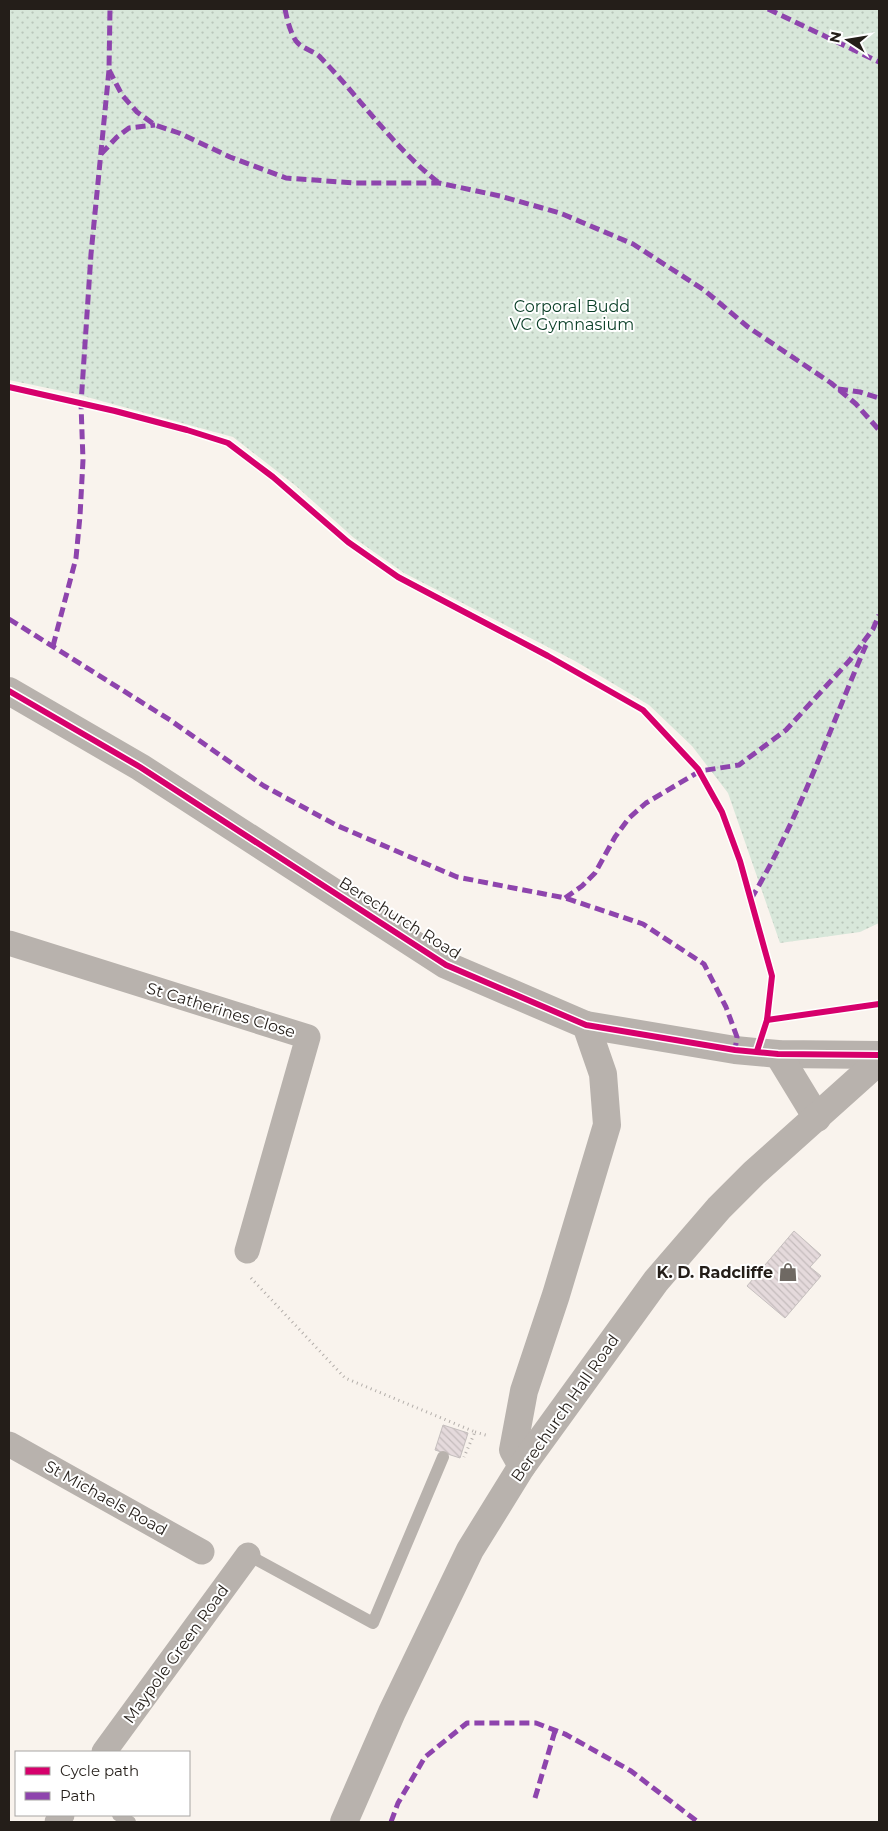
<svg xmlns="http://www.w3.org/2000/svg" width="888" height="1831" font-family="Montserrat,sans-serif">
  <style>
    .green { fill: url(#green-dots) }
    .building { fill: url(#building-back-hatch); stroke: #c5bfbe }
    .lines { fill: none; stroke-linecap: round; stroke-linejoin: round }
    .path { stroke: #b3aeaa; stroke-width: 3; stroke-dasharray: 1 4; stroke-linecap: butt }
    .service { stroke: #b8b2ad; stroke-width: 12 }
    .minor { stroke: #b8b2ad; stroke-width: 25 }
    .tertiary { stroke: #b8b2ad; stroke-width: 28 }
    .quiet { stroke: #8e44ad; stroke-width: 5; stroke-dasharray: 10 5; stroke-linecap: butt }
    .cycleway-casing { stroke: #fff; stroke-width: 9 }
    .cycleway { stroke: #d6006c; stroke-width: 6 }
    .labels { text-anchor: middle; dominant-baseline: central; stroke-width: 4; stroke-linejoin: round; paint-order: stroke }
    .park-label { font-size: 16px; fill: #093e26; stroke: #fff }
    .street-label { font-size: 16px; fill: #241e19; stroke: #fff }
    .poi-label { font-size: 16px; font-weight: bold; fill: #241e19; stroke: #fff; text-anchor: end }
  </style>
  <defs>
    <pattern id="green-dots" width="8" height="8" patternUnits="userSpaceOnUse" patternTransform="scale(1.25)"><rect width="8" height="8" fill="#d8e7da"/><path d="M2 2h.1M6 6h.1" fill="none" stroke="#b9c6ba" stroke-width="1.8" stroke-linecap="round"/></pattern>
    <pattern id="building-back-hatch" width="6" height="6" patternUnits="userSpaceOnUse" patternTransform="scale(1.25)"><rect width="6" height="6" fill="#e5dadc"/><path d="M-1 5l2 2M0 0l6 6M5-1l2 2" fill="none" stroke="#c4bbbc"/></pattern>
  </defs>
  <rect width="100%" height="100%" fill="#f9f3ed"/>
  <path class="green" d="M 9,9 L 879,9 L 879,923 L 860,932 L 780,943 L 728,793 L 692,746 L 649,705 L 575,661 L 404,573 L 354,538 L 296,486 L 233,437 L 76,394 L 9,380 Z"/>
  <g class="building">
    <path d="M 794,1231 L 821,1255 L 810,1267 L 821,1276 L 785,1318 L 747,1286 Z"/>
    <path d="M 443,1425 L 468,1433 L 460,1458 L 435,1450 Z"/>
  </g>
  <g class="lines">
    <g class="path">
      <path d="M 251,1278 L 345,1378 L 475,1432 L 464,1457"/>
      <path d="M 475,1432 L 489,1436"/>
    </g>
    <g class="service">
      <path d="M 248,1555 L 373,1623 L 443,1457"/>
      <path d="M 118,1815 L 130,1822"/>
    </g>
    <g class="minor">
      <path d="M 9,943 L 308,1037 L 247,1251"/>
      <path d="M 9,1444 L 202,1552"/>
      <path d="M 104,1752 L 248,1555"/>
      <path d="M 57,1822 L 62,1815"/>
    </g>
    <g class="tertiary">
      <path d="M 9,691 L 140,767 L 446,965 L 586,1025 L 735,1050 L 778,1054 L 879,1055"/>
      <path d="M 778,1054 L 817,1118"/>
      <path d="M 522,1466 L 513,1450 L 524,1391 L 556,1295 L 607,1125 L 603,1074 L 586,1025"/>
      <path d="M 344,1822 L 392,1712 L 470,1550 L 522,1466 L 656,1281 L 719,1208 L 754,1173 L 879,1061"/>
    </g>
    <g class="quiet">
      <path d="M 285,9 C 287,19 290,32 296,41 C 302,49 315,51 321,58 C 361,99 394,148 439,183"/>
      <path d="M 768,9 L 879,62"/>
      <path d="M 109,70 L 122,95 L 137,112 L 155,125 L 179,133 L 230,157 L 286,178 L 355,183 L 439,183 L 500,196 L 560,213 L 633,244 L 704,290 L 748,327 L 831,383 L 856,404 L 879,430"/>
      <path d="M 101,154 L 117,137 L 129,128 L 155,125"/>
      <path d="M 838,389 L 860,392 L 879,398"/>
      <path d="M 9,619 L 170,720 L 264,786 L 338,826 L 457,877 L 565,898 L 643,924 L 704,964 L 726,1007 L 737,1037 L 735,1050"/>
      <path d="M 53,646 L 76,558 L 80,516 L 83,460 L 81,404 L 91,254 L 109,70 L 110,9"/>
      <path d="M 565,898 L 582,886 L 595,873 L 615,837 L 629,818 L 646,803 L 700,771 L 739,765 L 786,730 L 850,660 L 873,629 L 879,615"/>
      <path d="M 751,899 C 799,819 829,731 866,645"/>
      <path d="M 535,1798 L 555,1731"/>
      <path d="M 391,1822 L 398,1803 L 425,1757 L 467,1723 L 536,1723 L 565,1734 L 631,1771 L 698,1822"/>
    </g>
    <g class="cycleway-casing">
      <g id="cycleway">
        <path d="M 9,387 L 115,411 L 187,430 L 228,443 L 273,477 L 348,542 L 398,577 L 548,656 L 643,710 L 698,769 L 722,812 L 740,861 L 772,976 L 767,1020 L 757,1051"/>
        <path d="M 9,691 L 140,767 L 446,965 L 586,1025 L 735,1050 L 778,1054 L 879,1055"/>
        <path d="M 767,1020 L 879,1004"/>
      </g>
    </g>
    <use href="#cycleway" class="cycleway"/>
  </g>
  <defs>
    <g id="shop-bare" transform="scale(1.5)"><path d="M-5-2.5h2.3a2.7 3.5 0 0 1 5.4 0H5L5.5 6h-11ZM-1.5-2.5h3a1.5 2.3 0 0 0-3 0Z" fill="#6f6963" stroke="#fff" stroke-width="2.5" paint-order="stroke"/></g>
  </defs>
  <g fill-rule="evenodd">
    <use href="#shop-bare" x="788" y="1272"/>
  </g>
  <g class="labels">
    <g class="park-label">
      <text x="572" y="306">Corporal Budd<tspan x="572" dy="18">VC Gymnasium</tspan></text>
    </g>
    <g class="street-label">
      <text transform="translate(400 918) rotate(32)">Berechurch Road</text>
      <text transform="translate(221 1010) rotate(17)">St Catherines Close</text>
      <text transform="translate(565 1408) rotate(-55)">Berechurch Hall Road</text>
      <text transform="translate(106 1498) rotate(29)">St Michaels Road</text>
      <text transform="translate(176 1654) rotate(-54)">Maypole Green Road</text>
    </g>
    <g class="poi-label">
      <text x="773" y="1272">K. D. Radcliffe</text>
    </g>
  </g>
  <rect width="888" height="1831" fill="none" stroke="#241e19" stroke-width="20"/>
  <rect x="15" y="1751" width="175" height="65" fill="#ffffff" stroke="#a7a5a3"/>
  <rect x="25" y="1767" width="25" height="8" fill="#d6006c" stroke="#a7a5a3"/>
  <text x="60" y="1776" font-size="15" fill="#241e19">Cycle path</text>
  <rect x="25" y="1792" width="25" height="8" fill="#8e44ad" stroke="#a7a5a3"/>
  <text x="60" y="1801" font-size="15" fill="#241e19">Path</text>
  <g transform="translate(848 40) rotate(282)" stroke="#ffffff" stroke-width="4" paint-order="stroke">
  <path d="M0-4L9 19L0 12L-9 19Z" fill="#241e19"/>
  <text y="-8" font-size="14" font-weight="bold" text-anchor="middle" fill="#241e19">N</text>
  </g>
</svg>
